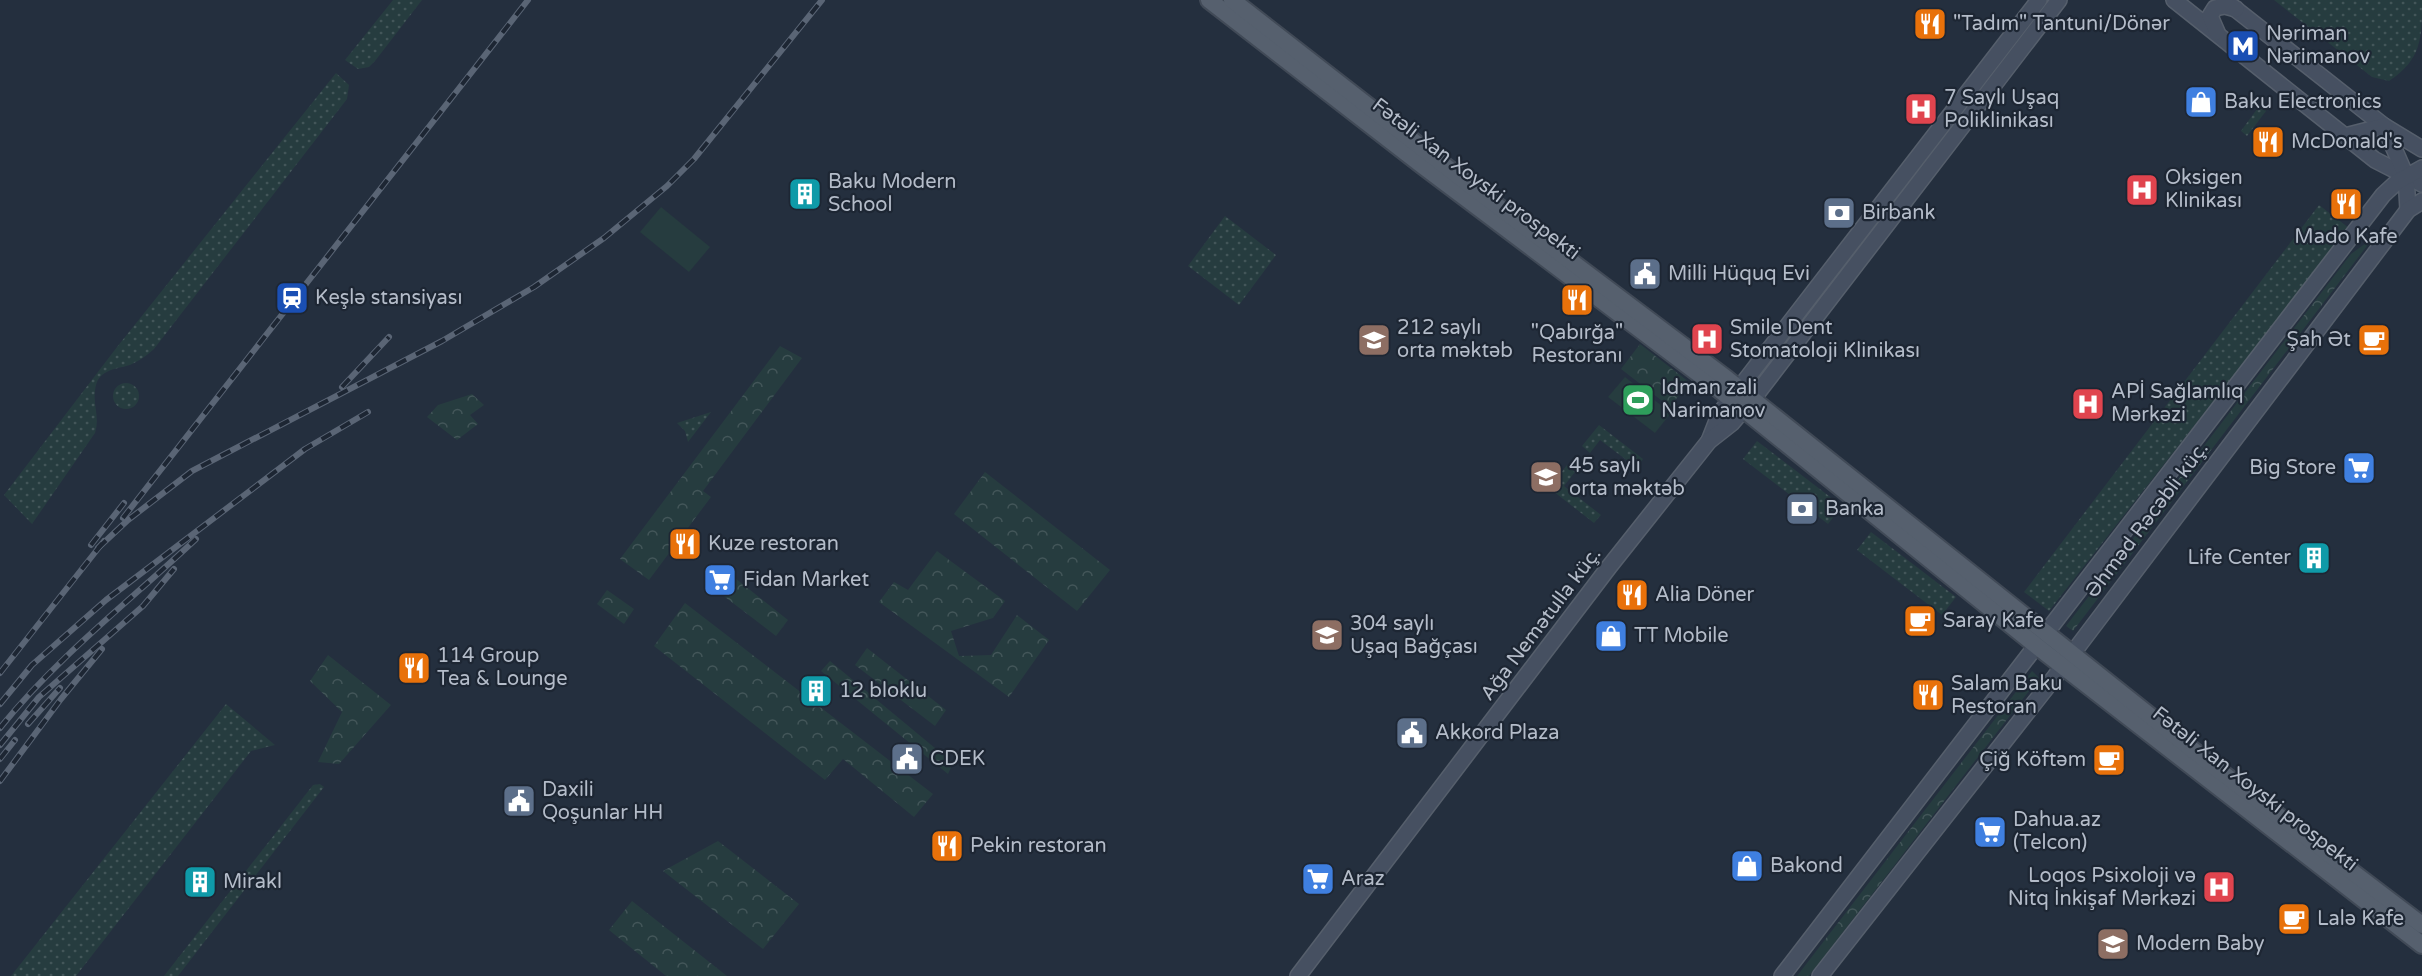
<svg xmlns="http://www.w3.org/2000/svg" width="2422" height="976" font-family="'Varela Round',sans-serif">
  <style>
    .grass { fill: url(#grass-dots) }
    .forest { fill: url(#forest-crowns) }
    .pitch { fill: #263c3f }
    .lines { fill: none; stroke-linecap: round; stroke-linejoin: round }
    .secondary-casing { stroke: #565f6c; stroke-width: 18 }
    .primary-casing { stroke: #414a57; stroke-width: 20 }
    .secondary { stroke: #465061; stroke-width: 15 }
    .primary { stroke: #56606e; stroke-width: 16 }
    .rail-casing { stroke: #5a6575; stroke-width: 6 }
    .rail { stroke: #1d2633; stroke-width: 4; stroke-dasharray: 11; stroke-linecap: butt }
    .labels { text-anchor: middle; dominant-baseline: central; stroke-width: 4.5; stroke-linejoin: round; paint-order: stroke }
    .poi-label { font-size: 20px; fill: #b4bcc9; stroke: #1d2633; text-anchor: start }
    .street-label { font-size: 20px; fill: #b4bcc9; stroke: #1d2633 }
  </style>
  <defs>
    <pattern id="grass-dots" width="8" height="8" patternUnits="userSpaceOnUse" patternTransform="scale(1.5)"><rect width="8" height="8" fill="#263c3f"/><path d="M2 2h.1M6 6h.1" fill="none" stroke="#435659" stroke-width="1.8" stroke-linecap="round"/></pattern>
    <pattern id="forest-crowns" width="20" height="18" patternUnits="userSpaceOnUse" patternTransform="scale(1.5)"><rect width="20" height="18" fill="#263c3f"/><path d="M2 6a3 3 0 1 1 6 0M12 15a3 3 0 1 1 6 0" fill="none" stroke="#435659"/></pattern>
  </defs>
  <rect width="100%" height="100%" fill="#242f3e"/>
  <g class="grass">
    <path d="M 393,0 L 422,0 L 375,61 L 369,67 L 358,69 L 345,60 Z"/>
    <path d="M 2274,0 L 2422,0 C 2422,38 2422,59 2389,81 L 2372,77 Z"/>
    <path d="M 336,73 L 349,85 L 347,99 L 154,349 C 146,356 139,361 130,365 C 114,370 97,369 95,391 C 93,406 100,417 95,433 L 32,524 L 4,495 L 117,347 Z"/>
    <path d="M 2260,105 L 2265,105 L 2266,111 L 2247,136 L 2241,131 Z"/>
    <path d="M 2319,205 L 2349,228 L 2049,611 L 2024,592 Z"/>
    <path d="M 1225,216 L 1276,255 L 1239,305 L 1188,266 Z"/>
    <circle cx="126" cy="396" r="13"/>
    <path d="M 711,412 L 688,442 L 685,431 L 677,423 Z"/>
    <path d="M 1599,425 L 1643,459 L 1637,468 L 1600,440 L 1590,453 L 1582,446 Z"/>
    <path d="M 1757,441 L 1842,506 L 1828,524 L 1743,459 Z"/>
    <path d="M 1567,465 L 1575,472 L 1564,486 L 1601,515 L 1594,523 L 1549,488 Z"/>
    <path d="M 1871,532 L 1956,597 L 1942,615 L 1857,550 Z"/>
    <path d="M 226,704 L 275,745 L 251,751 L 76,976 L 11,976 Z"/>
    <path d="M 320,784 L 324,787 L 178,976 L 164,976 L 313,785 Z"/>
  </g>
  <g class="forest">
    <path d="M 2373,238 L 2073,631 L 2066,626 L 2351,254 Z"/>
    <path d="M 1640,344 L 1689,382 L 1670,407 L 1621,369 Z"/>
    <path d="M 780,346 L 802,358 L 703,491 L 711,497 L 649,580 L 620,559 Z"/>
    <path d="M 472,394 L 484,405 L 470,415 L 478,424 L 457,440 L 427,417 L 438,405 Z"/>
    <path d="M 985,472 L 1110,570 L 1077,611 L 954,514 Z"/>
    <path d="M 937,551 L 1005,601 L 993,618 L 951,631 L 959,656 L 991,655 L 1017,615 L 1049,640 L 1009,697 L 879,602 L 894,582 L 908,590 Z"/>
    <path d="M 721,567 L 788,620 L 776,636 L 708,584 Z"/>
    <path d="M 607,590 L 634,609 L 624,624 L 597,604 Z"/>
    <path d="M 685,603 L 933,794 L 914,817 L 843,759 L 825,780 L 654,646 Z"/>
    <path d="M 867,648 L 946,710 L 935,726 L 855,665 Z"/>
    <path d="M 328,655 L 391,705 L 339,764 L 318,762 L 342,712 L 310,681 Z"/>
    <path d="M 830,661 L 953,763 L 948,774 L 821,671 Z"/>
    <path d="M 2032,671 L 2039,678 L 1809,976 L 1797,976 Z"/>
    <path d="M 718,841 L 799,904 L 763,949 L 663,871 Z"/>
    <path d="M 632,901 L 727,976 L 666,976 L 609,930 Z"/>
  </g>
  <g class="pitch">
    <path d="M 661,207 L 710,247 L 689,272 L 640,232 Z"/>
    <path d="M 1625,377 L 1671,413 L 1655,433 L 1608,397 Z"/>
  </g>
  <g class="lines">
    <g class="secondary-casing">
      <g id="secondary">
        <path d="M 2174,0 L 2375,160 L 2422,184"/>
        <path d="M 2224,0 L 2384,126 L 2422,149"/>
        <path d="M 2217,32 L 2210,16 L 2215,8 L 2225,6 L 2236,9"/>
        <path d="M 2385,128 L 2406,176 L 2408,210"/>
        <path d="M 2345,136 L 2384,126"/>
        <path d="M 1709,441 L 1720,413 L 1731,399 L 2039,0"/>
        <path d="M 1298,976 L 1609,567 L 1709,441 L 1732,423 L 1759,391 L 2059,0"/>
        <path d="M 1782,976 L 2383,195 L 2397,182 L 2422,168"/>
        <path d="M 1820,976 L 2054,678 L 2408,210 L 2422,201"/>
      </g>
    </g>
    <g class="primary-casing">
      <g id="primary">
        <path d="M 1209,0 L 1423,166 L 1711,383 L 2038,647 L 2422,945"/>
        <path d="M 1232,0 L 1467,183 L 1727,379 L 2213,766 L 2422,925"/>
      </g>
    </g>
    <use href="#secondary" class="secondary"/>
    <use href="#primary" class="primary"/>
    <g class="rail-casing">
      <g id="rail">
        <path d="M 342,387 L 389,337"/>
        <path d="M 123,518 L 528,0"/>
        <path d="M 91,545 L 124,503"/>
        <path d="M 98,548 L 128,520 L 192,471 L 442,341 L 534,287 L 604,238 L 667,186 L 694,159 L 822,0"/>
        <path d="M 0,673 L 104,541"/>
        <path d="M 0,704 L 32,665 L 106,600 L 305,449 L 368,412"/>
        <path d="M 28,724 L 60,688"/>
        <path d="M 0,728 C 57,657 130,601 196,539"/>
        <path d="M 0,745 L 39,697 L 143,606 L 174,569"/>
        <path d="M 0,759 L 15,740"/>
        <path d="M 0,781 L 61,699 L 102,649"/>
      </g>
    </g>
    <use href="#rail" class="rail"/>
  </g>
  <defs>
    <g id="restaurant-square" transform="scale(1.725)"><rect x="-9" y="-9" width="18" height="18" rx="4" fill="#e8710a" stroke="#1d2633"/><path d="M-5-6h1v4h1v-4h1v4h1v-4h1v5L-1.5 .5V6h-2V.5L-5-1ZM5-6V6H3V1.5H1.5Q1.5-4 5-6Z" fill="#fff"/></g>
    <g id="metro-square" transform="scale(1.725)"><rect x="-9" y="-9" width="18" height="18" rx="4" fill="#1a4fb4" stroke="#1d2633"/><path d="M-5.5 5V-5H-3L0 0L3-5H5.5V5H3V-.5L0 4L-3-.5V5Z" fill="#fff"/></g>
    <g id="shop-square" transform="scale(1.725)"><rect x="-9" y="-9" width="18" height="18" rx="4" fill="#3f7fe0" stroke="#1d2633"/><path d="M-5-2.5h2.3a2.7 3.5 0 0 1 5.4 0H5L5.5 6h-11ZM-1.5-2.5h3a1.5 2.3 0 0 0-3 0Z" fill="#fff"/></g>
    <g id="hospital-square" transform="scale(1.725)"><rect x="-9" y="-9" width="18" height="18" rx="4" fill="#e0444e" stroke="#1d2633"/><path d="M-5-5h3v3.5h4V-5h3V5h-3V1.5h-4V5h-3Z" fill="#fff"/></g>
    <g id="building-square" transform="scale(1.725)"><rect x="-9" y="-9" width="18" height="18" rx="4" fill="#0f9aa8" stroke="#1d2633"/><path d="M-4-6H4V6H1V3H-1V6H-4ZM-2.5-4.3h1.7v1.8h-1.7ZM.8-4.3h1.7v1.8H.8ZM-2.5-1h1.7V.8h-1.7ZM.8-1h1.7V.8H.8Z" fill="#fff"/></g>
    <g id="bank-square" transform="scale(1.725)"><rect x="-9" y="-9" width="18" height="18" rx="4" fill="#5c6f8a" stroke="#1d2633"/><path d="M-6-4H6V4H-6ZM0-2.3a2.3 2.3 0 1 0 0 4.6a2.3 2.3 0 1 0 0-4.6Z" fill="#fff"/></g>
    <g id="civic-square" transform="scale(1.725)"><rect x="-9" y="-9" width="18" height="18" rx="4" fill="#5c6f8a" stroke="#1d2633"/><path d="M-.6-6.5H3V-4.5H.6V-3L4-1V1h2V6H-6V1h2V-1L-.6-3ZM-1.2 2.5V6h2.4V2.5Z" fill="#fff"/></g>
    <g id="station-square" transform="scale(1.725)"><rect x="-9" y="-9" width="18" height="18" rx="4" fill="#1a4fb4" stroke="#1d2633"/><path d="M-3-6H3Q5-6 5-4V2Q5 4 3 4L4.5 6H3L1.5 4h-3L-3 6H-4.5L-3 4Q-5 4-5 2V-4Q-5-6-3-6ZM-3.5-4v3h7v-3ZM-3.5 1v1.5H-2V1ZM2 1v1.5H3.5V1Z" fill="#fff"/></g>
    <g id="school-square" transform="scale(1.725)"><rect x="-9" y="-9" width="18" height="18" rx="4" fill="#8d6e63" stroke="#1d2633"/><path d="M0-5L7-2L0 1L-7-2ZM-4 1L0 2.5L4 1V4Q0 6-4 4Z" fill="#fff"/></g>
    <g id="cafe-square" transform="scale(1.725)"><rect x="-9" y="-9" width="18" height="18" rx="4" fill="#e8710a" stroke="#1d2633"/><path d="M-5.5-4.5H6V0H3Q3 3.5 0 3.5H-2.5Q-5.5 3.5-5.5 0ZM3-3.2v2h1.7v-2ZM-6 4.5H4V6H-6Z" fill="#fff"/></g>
    <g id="stadium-square" transform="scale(1.725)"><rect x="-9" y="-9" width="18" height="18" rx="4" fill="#2e9e5b" stroke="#1d2633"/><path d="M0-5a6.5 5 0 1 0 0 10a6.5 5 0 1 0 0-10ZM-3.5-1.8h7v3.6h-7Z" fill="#fff"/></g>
    <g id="supermarket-square" transform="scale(1.725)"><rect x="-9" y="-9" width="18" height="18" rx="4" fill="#3f7fe0" stroke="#1d2633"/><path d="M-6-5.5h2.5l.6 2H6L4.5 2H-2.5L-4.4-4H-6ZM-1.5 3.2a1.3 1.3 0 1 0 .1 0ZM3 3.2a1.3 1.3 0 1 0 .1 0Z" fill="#fff"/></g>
  </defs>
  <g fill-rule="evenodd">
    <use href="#restaurant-square" x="1930" y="24"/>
    <use href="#metro-square" x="2243" y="46"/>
    <use href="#shop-square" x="2201" y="102"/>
    <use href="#hospital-square" x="1921" y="109"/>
    <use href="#restaurant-square" x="2268" y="142"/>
    <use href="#hospital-square" x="2142" y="190"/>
    <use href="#building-square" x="805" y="194"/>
    <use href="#restaurant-square" x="2346" y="204"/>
    <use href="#bank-square" x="1839" y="213"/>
    <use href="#civic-square" x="1645" y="274"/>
    <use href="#station-square" x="292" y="298"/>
    <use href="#restaurant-square" x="1577" y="300"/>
    <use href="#hospital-square" x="1707" y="339"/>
    <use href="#school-square" x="1374" y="340"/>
    <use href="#cafe-square" x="2374" y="340"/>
    <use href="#stadium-square" x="1638" y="400"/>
    <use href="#hospital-square" x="2088" y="404"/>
    <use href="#supermarket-square" x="2359" y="468"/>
    <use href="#school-square" x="1546" y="477"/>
    <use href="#bank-square" x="1802" y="509"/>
    <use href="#restaurant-square" x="685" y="544"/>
    <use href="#building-square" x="2314" y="558"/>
    <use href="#supermarket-square" x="720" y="580"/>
    <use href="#restaurant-square" x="1632" y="595"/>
    <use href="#cafe-square" x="1920" y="621"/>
    <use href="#school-square" x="1327" y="635"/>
    <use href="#shop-square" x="1611" y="636"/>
    <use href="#restaurant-square" x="414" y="668"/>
    <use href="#building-square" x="816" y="691"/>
    <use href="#restaurant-square" x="1928" y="695"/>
    <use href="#civic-square" x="1412" y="733"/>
    <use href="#civic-square" x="907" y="759"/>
    <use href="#cafe-square" x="2109" y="760"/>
    <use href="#civic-square" x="519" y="801"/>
    <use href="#supermarket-square" x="1990" y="832"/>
    <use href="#restaurant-square" x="947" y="846"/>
    <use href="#shop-square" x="1747" y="866"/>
    <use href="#supermarket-square" x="1318" y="879"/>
    <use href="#building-square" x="200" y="882"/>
    <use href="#hospital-square" x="2219" y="887"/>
    <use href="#cafe-square" x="2294" y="919"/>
    <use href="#school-square" x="2113" y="944"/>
  </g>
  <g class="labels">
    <g class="poi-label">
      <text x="1953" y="24">"Tadım" Tantuni/Dönər</text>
      <text x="2266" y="34">Nəriman<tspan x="2266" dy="23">Nərimanov</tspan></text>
      <text x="1944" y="98">7 Saylı Uşaq<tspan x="1944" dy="23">Poliklinikası</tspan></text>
      <text x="2224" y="102">Baku Electronics</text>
      <text x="2291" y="142">McDonald's</text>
      <text x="2165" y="178">Oksigen<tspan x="2165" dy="23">Klinikası</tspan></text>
      <text x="828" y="182">Baku Modern<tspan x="828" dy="23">School</tspan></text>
      <text x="1862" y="213">Birbank</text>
      <text x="2346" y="237" text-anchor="middle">Mado Kafe</text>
      <text x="1668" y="274">Milli Hüquq Evi</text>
      <text x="315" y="298">Keşlə stansiyası</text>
      <text x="1397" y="328">212 saylı<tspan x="1397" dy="23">orta məktəb</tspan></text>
      <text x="1730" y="328">Smile Dent<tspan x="1730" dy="23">Stomatoloji Klinikası</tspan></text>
      <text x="1577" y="333" text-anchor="middle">"Qabırğa"<tspan x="1577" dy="23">Restoranı</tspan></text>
      <text x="2351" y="340" text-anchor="end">Şah Ət</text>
      <text x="1661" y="388">Idman zali<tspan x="1661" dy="23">Narimanov</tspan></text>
      <text x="2111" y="392">APİ Sağlamlıq<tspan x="2111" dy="23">Mərkəzi</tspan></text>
      <text x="1569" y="466">45 saylı<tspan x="1569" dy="23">orta məktəb</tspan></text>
      <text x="2336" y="468" text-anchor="end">Big Store</text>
      <text x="1825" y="509">Banka</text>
      <text x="708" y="544">Kuze restoran</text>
      <text x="2291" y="558" text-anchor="end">Life Center</text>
      <text x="743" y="580">Fidan Market</text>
      <text x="1655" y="595">Alia Döner</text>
      <text x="1943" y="621">Saray Kafe</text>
      <text x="1350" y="624">304 saylı<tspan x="1350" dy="23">Uşaq Bağçası</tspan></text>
      <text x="1634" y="636">TT Mobile</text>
      <text x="437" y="656">114 Group<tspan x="437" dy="23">Tea &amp; Lounge</tspan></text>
      <text x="1951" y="684">Salam Baku<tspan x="1951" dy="23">Restoran</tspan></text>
      <text x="839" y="691">12 bloklu</text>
      <text x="1435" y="733">Akkord Plaza</text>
      <text x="930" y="759">CDEK</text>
      <text x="2086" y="760" text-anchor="end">Çiğ Köftəm</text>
      <text x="542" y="790">Daxili<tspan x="542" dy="23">Qoşunlar HH</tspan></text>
      <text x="2013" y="820">Dahua.az<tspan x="2013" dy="23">(Telcon)</tspan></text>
      <text x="970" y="846">Pekin restoran</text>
      <text x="1770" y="866">Bakond</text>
      <text x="2196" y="876" text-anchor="end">Loqos Psixoloji və<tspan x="2196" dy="23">Nitq İnkişaf Mərkəzi</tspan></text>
      <text x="1341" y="879">Araz</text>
      <text x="223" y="882">Mirakl</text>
      <text x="2317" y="919">Lalə Kafe</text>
      <text x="2136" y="944">Modern Baby</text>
    </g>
    <g class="street-label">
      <text transform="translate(1476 179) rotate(37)">Fətəli Xan Xoyski prospekti</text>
      <text transform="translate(2147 520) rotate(-53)">Əhməd Rəcəbli küç.</text>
      <text transform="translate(1541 624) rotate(-53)">Ağa Nemətulla küç.</text>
      <text transform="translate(2255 789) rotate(38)">Fətəli Xan Xoyski prospekti</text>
    </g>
  </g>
</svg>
